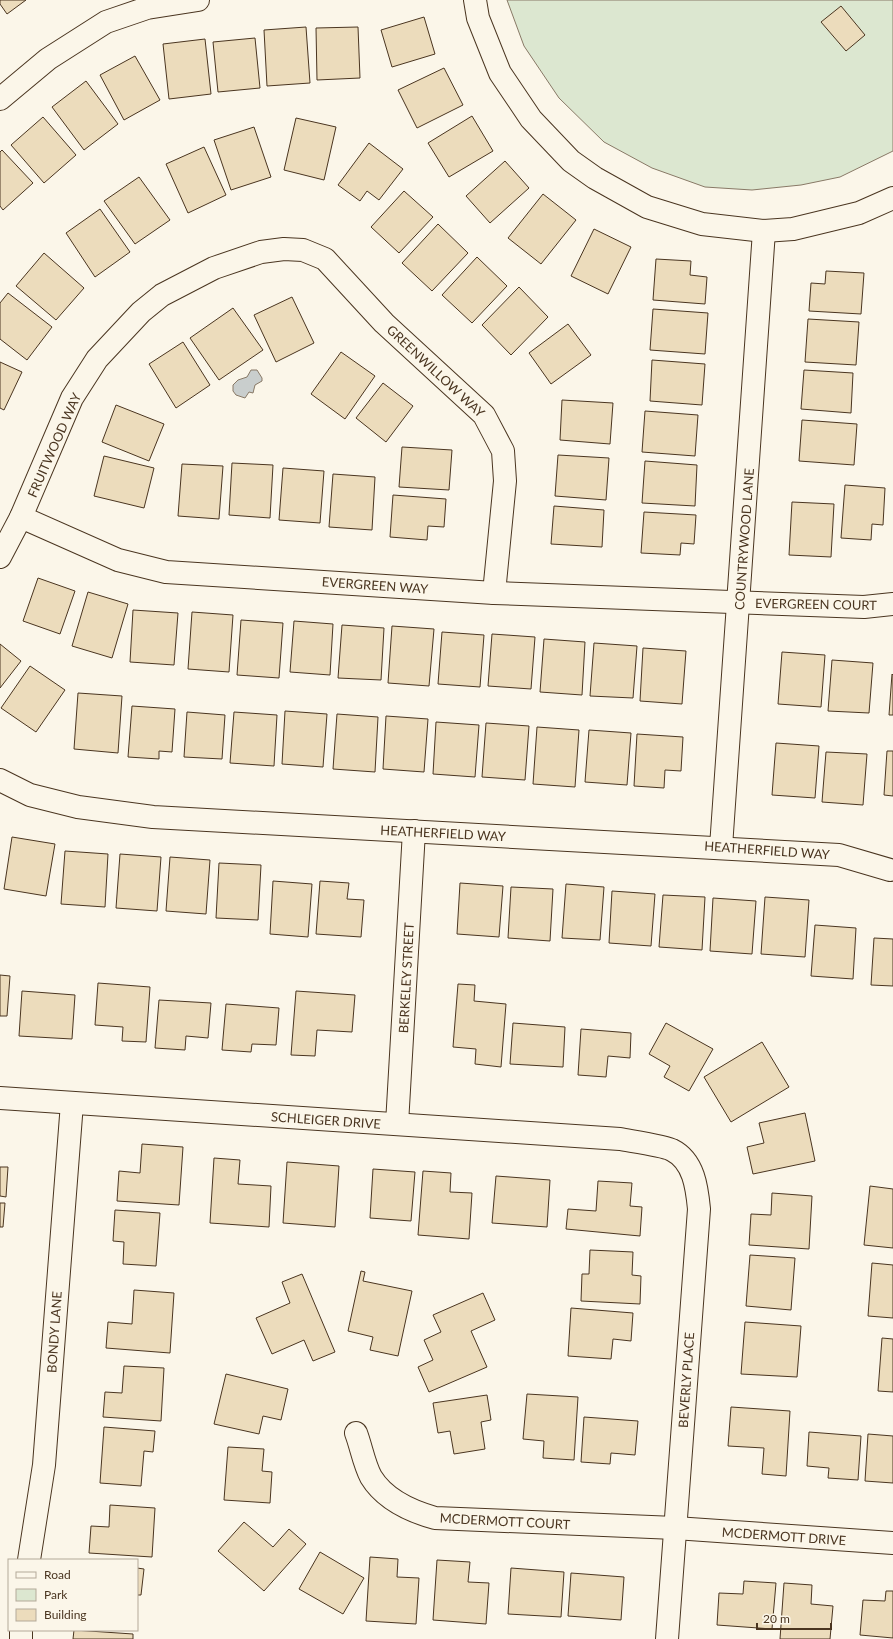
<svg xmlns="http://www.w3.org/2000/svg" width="893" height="1639" font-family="Lato,sans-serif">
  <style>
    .green { fill: #dce7d0; stroke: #887966 }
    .water { fill: #c9cecd; stroke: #887966 }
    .building { fill: #ecdcbc; stroke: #4a3520 }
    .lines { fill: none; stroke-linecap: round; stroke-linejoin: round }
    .minor-casing { stroke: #4a3520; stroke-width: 24 }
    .minor { stroke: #fbf6e9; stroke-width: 22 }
    .labels { text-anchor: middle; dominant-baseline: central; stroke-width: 3; stroke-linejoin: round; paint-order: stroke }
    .street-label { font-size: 13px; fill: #4a3520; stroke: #fbf6e9 }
  </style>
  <rect width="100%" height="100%" fill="#fbf6e9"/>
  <path class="green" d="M 507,0 L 893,0 L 893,151 L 840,177 L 801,185 L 752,190 L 705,187 L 652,168 L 604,142 L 559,98 L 524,46 Z"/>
  <path class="water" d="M 251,370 L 257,370 L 262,378 L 262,381 L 255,385 L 253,393 L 249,392 L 245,398 L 236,395 L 233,391 L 233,385 L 238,380 L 247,377 Z"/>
  <g class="building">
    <path d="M 0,0 L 26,0 L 7,14 L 0,4 Z"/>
    <path d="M 841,6 L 865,35 L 846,51 L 821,22 Z"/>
    <path d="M 424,17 L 435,54 L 392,67 L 381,30 Z"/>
    <path d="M 306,27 L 310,83 L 267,86 L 264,30 Z"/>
    <path d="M 358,27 L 360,78 L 317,80 L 316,28 Z"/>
    <path d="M 255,38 L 260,88 L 218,92 L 213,42 Z"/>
    <path d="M 205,39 L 211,94 L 169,99 L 163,44 Z"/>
    <path d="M 135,56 L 160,100 L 124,120 L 100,75 Z"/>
    <path d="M 444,68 L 463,105 L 417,128 L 398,90 Z"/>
    <path d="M 86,81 L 118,124 L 84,150 L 52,107 Z"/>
    <path d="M 472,116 L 493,151 L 449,177 L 428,143 Z"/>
    <path d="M 43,117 L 76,155 L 44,183 L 11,145 Z"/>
    <path d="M 296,118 L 336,127 L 324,180 L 284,170 Z"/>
    <path d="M 254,127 L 271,177 L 231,190 L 214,140 Z"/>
    <path d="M 369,143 L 403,169 L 379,200 L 367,191 L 360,201 L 338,185 Z"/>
    <path d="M 204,147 L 226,195 L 188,213 L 166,164 Z"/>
    <path d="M 2,150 L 33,183 L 3,210 L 0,206 L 0,152 Z"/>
    <path d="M 505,161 L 529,188 L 490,223 L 466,196 Z"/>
    <path d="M 139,177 L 170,220 L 135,244 L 104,201 Z"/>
    <path d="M 404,191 L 433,217 L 399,253 L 371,227 Z"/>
    <path d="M 543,194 L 576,220 L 541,264 L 508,238 Z"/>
    <path d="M 100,209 L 130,252 L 95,277 L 66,233 Z"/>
    <path d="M 438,224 L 468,253 L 432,291 L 402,263 Z"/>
    <path d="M 594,229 L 631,247 L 608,294 L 571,276 Z"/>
    <path d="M 44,253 L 84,288 L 56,320 L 16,286 Z"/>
    <path d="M 477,257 L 507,286 L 472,323 L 442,295 Z"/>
    <path d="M 656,259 L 691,261 L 690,275 L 707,277 L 705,304 L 653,300 Z"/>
    <path d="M 826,271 L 864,273 L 861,314 L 809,311 L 811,283 L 825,284 Z"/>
    <path d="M 519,287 L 548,317 L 511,355 L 482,325 Z"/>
    <path d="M 8,293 L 52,327 L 27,360 L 0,339 L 0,303 Z"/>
    <path d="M 292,297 L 314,343 L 276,362 L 254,315 Z"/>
    <path d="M 233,308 L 263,350 L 219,380 L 190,338 Z"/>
    <path d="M 653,309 L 708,313 L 705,354 L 650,350 Z"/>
    <path d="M 808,319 L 859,322 L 856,365 L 805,362 Z"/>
    <path d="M 568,324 L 591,355 L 551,384 L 529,353 Z"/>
    <path d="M 183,342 L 210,385 L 176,408 L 149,364 Z"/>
    <path d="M 341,352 L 375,376 L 345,419 L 311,394 Z"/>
    <path d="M 652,360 L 705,364 L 702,405 L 650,401 Z"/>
    <path d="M 0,362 L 22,372 L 4,410 L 0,408 Z"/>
    <path d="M 804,370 L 853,373 L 851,413 L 801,409 Z"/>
    <path d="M 383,383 L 413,406 L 386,442 L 356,418 Z"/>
    <path d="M 562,400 L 613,403 L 610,444 L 560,440 Z"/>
    <path d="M 116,405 L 164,424 L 149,461 L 102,442 Z"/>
    <path d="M 645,411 L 698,415 L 695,456 L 642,452 Z"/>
    <path d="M 802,420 L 857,424 L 854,465 L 799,461 Z"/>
    <path d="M 402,447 L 452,450 L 449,490 L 399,487 Z"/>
    <path d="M 558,455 L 609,458 L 606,500 L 555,496 Z"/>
    <path d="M 104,456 L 154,468 L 144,508 L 94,496 Z"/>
    <path d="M 645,461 L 697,465 L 695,506 L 642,503 Z"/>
    <path d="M 232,463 L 273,465 L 270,518 L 229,515 Z"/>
    <path d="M 182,464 L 223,466 L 219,519 L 178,516 Z"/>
    <path d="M 283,468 L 324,471 L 320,523 L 279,520 Z"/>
    <path d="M 333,474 L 375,477 L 372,530 L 329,527 Z"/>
    <path d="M 845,485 L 885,488 L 883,525 L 872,524 L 871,540 L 841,538 Z"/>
    <path d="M 393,495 L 446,499 L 444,527 L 428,526 L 427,540 L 390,537 Z"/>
    <path d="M 792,502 L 834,504 L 831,557 L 789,555 Z"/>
    <path d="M 554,506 L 604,510 L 602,547 L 551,544 Z"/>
    <path d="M 644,512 L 696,515 L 694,544 L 681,543 L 680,555 L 641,553 Z"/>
    <path d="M 38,578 L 75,591 L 60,634 L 23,621 Z"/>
    <path d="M 88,592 L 128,604 L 112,658 L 72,646 Z"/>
    <path d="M 133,610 L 178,613 L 174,665 L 130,662 Z"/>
    <path d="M 192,612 L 233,615 L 229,672 L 188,669 Z"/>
    <path d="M 241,620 L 283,623 L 279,678 L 237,675 Z"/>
    <path d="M 294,621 L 333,624 L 330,675 L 290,672 Z"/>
    <path d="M 342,625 L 384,628 L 381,680 L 338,678 Z"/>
    <path d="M 392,626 L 434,629 L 429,686 L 388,683 Z"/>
    <path d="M 442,632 L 484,635 L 480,687 L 438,684 Z"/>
    <path d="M 492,634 L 535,637 L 531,689 L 488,686 Z"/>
    <path d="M 544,639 L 585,642 L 582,695 L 540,692 Z"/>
    <path d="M 594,643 L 637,646 L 633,698 L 590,696 Z"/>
    <path d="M 0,644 L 21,661 L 0,688 Z"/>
    <path d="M 643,648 L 686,651 L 682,704 L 640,701 Z"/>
    <path d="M 782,652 L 825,655 L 821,707 L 778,704 Z"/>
    <path d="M 832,660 L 873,663 L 869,713 L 828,711 Z"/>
    <path d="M 30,666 L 65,690 L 36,732 L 1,708 Z"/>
    <path d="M 892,674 L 893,675 L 893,715 L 889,715 Z"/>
    <path d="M 78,693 L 122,696 L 118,753 L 74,749 Z"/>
    <path d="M 132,706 L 175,709 L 172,752 L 159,751 L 159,759 L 128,757 Z"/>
    <path d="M 285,711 L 327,714 L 323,767 L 282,764 Z"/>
    <path d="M 187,712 L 225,715 L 222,759 L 184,757 Z"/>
    <path d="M 234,712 L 277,715 L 274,766 L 230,763 Z"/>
    <path d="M 337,714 L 378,717 L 375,772 L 333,769 Z"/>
    <path d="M 386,716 L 428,719 L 424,772 L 383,769 Z"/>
    <path d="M 436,722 L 479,725 L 475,777 L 433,774 Z"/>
    <path d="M 486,723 L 529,726 L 525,780 L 482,777 Z"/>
    <path d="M 537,727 L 579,730 L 575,787 L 533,784 Z"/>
    <path d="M 589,730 L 631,733 L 627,785 L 585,782 Z"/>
    <path d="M 637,734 L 683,737 L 681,771 L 665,770 L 664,788 L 634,786 Z"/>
    <path d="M 776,743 L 819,746 L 815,798 L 772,795 Z"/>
    <path d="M 887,751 L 893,751 L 893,796 L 884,795 Z"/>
    <path d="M 826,752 L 867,754 L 863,805 L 822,802 Z"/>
    <path d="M 12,837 L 55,844 L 46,896 L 4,889 Z"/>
    <path d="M 65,851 L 108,854 L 105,907 L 61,904 Z"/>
    <path d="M 120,854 L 161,857 L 157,911 L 116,908 Z"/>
    <path d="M 170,857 L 210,860 L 206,914 L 166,911 Z"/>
    <path d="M 219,863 L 261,865 L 258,920 L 216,918 Z"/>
    <path d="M 273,881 L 312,884 L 308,937 L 270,934 Z"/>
    <path d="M 320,881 L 349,883 L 347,899 L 364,900 L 361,937 L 316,934 Z"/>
    <path d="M 460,883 L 503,886 L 499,937 L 457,934 Z"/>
    <path d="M 566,884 L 604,887 L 600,940 L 562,938 Z"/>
    <path d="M 511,887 L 553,889 L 550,941 L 508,938 Z"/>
    <path d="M 612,891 L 655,894 L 651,946 L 609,943 Z"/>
    <path d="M 663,895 L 705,897 L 702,950 L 659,947 Z"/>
    <path d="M 765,897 L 809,900 L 805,957 L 761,954 Z"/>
    <path d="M 713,898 L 756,901 L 752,954 L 710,951 Z"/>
    <path d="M 815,925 L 856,928 L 853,979 L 811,976 Z"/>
    <path d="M 874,938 L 893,939 L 893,986 L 871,985 Z"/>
    <path d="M 0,975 L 10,976 L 7,1016 L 0,1016 Z"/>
    <path d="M 98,983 L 150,987 L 146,1042 L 122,1041 L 123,1027 L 95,1025 Z"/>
    <path d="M 458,984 L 475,985 L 474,1001 L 506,1004 L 501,1067 L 475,1064 L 476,1049 L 453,1047 Z"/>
    <path d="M 22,991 L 75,995 L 72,1039 L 19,1036 Z"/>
    <path d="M 296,991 L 355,995 L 352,1032 L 317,1030 L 315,1056 L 291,1055 Z"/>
    <path d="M 159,1000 L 211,1003 L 208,1038 L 186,1036 L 185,1050 L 155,1048 Z"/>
    <path d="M 226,1004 L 279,1008 L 276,1045 L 252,1044 L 251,1052 L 222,1050 Z"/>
    <path d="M 513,1023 L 565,1027 L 563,1067 L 510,1064 Z"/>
    <path d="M 666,1023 L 713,1049 L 689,1091 L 664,1077 L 670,1066 L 649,1054 Z"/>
    <path d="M 581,1029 L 631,1033 L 630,1058 L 608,1056 L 606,1077 L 578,1075 Z"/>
    <path d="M 762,1042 L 789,1087 L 731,1122 L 704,1077 Z"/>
    <path d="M 805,1113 L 815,1161 L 753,1174 L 747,1147 L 764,1143 L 759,1123 Z"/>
    <path d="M 142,1144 L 183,1147 L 179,1205 L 117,1201 L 119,1171 L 140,1173 Z"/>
    <path d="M 214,1158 L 240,1160 L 238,1184 L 271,1186 L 269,1227 L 210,1223 Z"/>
    <path d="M 287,1162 L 339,1166 L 335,1227 L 283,1223 Z"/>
    <path d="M 0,1167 L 8,1167 L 6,1197 L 0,1196 Z"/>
    <path d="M 373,1169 L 415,1172 L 411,1221 L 370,1218 Z"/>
    <path d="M 423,1171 L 451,1173 L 450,1192 L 472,1193 L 469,1239 L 418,1235 Z"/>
    <path d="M 496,1176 L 550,1180 L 547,1227 L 492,1223 Z"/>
    <path d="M 598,1181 L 632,1183 L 630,1206 L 642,1207 L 640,1236 L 566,1229 L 568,1209 L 596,1211 Z"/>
    <path d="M 870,1186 L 893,1189 L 893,1248 L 864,1245 Z"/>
    <path d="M 772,1193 L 812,1196 L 809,1249 L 749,1245 L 751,1214 L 771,1215 Z"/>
    <path d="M 0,1203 L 5,1203 L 3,1227 L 0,1227 Z"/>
    <path d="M 115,1210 L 160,1213 L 156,1266 L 123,1264 L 124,1242 L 113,1241 Z"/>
    <path d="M 590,1250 L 633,1252 L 632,1275 L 641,1276 L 640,1304 L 581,1301 L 582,1274 L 589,1274 Z"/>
    <path d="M 750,1255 L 795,1258 L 791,1310 L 746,1306 Z"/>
    <path d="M 872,1263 L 893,1265 L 893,1318 L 868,1316 Z"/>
    <path d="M 361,1271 L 365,1272 L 363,1281 L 412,1291 L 398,1356 L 370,1350 L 373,1337 L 348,1331 Z"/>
    <path d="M 302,1274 L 335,1352 L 313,1361 L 304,1340 L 272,1354 L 256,1318 L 290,1303 L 282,1282 Z"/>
    <path d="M 134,1290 L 174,1293 L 170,1353 L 106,1348 L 108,1322 L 132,1324 Z"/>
    <path d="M 483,1293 L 495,1320 L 471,1331 L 487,1367 L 429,1392 L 418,1367 L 433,1360 L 424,1340 L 441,1332 L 433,1315 Z"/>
    <path d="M 571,1308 L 633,1313 L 631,1341 L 613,1339 L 611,1359 L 568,1356 Z"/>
    <path d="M 745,1322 L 801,1326 L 797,1377 L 741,1374 Z"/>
    <path d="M 882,1338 L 893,1339 L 893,1392 L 878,1391 Z"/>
    <path d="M 124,1366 L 164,1368 L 161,1421 L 103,1417 L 105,1392 L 122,1393 Z"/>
    <path d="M 226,1374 L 288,1389 L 281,1420 L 263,1416 L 259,1434 L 214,1424 Z"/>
    <path d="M 527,1394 L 578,1397 L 574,1460 L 543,1458 L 544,1441 L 523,1439 Z"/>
    <path d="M 487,1395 L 491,1420 L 481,1422 L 485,1449 L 454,1454 L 450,1431 L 438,1433 L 433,1403 Z"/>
    <path d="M 731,1407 L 790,1411 L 786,1476 L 762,1474 L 764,1448 L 728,1446 Z"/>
    <path d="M 584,1417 L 638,1421 L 635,1455 L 611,1453 L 610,1464 L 581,1462 Z"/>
    <path d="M 104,1427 L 155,1431 L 153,1452 L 144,1451 L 141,1486 L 100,1483 Z"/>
    <path d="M 809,1432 L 861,1436 L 858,1480 L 828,1478 L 829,1468 L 807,1466 Z"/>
    <path d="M 868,1434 L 893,1436 L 893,1483 L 865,1481 Z"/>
    <path d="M 228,1447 L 264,1449 L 262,1471 L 272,1472 L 270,1503 L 224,1500 Z"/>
    <path d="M 110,1505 L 155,1508 L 152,1557 L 89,1553 L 91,1526 L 109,1527 Z"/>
    <path d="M 244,1522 L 273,1547 L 289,1529 L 306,1544 L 264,1591 L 218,1551 Z"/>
    <path d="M 320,1552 L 364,1578 L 343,1614 L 299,1589 Z"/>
    <path d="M 370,1557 L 398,1559 L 397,1577 L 419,1578 L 416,1624 L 366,1621 Z"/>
    <path d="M 437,1560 L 470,1562 L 468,1582 L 489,1583 L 486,1624 L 433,1620 Z"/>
    <path d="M 137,1568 L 144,1569 L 141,1595 L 137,1595 Z"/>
    <path d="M 511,1568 L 564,1572 L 561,1617 L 508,1614 Z"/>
    <path d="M 571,1573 L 624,1577 L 621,1620 L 568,1616 Z"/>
    <path d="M 744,1581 L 776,1583 L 772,1629 L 717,1625 L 719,1593 L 743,1594 Z"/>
    <path d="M 784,1583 L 812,1585 L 811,1604 L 833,1606 L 830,1639 L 780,1639 Z"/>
    <path d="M 886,1591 L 893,1591 L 893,1638 L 860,1635 L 863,1600 L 885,1601 Z"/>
    <path d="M 74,1630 L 133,1634 L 133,1639 L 73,1639 Z"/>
  </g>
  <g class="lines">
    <g class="minor-casing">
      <g id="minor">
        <path d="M 475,0 L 478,18 L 500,73 L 531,119 L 571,161 L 595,178 L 647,207 L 702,224 L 764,231 L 793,229 L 859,213 L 893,198"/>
        <path d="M 0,99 L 48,59 L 106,22 L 147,8 L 198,0"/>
        <path d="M 21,517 L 118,560 L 166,572 L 494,593 L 864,607 L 893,604"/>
        <path d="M 0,557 L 21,517 L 72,398 L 97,359 L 141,312 L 162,295 L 214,268 L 261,252 L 284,249 L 303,250 L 325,259 L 384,323 L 484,415 L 503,451 L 505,481 L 494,593"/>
        <path d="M 0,780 L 30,795 L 78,807 L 153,817 L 839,855 L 890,870"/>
        <path d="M 721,847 L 764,231"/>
        <path d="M 0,1098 L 620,1139 C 630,1141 665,1146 672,1150 C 694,1161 697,1188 699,1209 L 667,1639"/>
        <path d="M 397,1124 L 414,831"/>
        <path d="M 356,1433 C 361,1446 364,1464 371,1477 C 385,1500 410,1511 435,1518 L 675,1528 L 893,1543"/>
        <path d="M 29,1560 L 44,1465 L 72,1103"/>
        <path d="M 21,1639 L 21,1630"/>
      </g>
    </g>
    <use href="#minor" class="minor"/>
  </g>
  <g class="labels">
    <g class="street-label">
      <text transform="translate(436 371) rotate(43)">GREENWILLOW WAY</text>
      <text transform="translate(54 445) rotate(-66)">FRUITWOOD WAY</text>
      <text transform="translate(744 539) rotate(-86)">COUNTRYWOOD LANE</text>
      <text transform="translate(375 585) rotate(4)">EVERGREEN WAY</text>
      <text transform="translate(816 604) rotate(1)">EVERGREEN COURT</text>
      <text transform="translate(443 833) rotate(3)">HEATHERFIELD WAY</text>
      <text transform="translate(767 850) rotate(4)">HEATHERFIELD WAY</text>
      <text transform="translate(406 978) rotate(-87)">BERKELEY STREET</text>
      <text transform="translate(326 1120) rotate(4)">SCHLEIGER DRIVE</text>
      <text transform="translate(54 1332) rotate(-86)">BONDY LANE</text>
      <text transform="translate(686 1380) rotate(-86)">BEVERLY PLACE</text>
      <text transform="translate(505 1521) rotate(3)">MCDERMOTT COURT</text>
      <text transform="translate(784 1536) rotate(4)">MCDERMOTT DRIVE</text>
    </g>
  </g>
  <rect x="8" y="1559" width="130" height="72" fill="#fbf6e9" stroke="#b4a999"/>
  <rect x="16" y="1572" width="20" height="6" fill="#fbf6e9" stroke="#b4a999"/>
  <text x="44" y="1579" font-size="12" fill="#4a3520">Road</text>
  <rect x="16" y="1589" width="20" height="12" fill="#dce7d0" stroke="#b4a999"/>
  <text x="44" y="1599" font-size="12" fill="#4a3520">Park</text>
  <rect x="16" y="1609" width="20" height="12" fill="#ecdcbc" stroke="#b4a999"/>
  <text x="44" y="1619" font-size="12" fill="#4a3520">Building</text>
  <path d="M757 1623v6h74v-6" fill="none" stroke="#4a3520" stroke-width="2"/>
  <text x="763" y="1623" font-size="12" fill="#4a3520" stroke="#fbf6e9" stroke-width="3" paint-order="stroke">20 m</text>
</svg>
